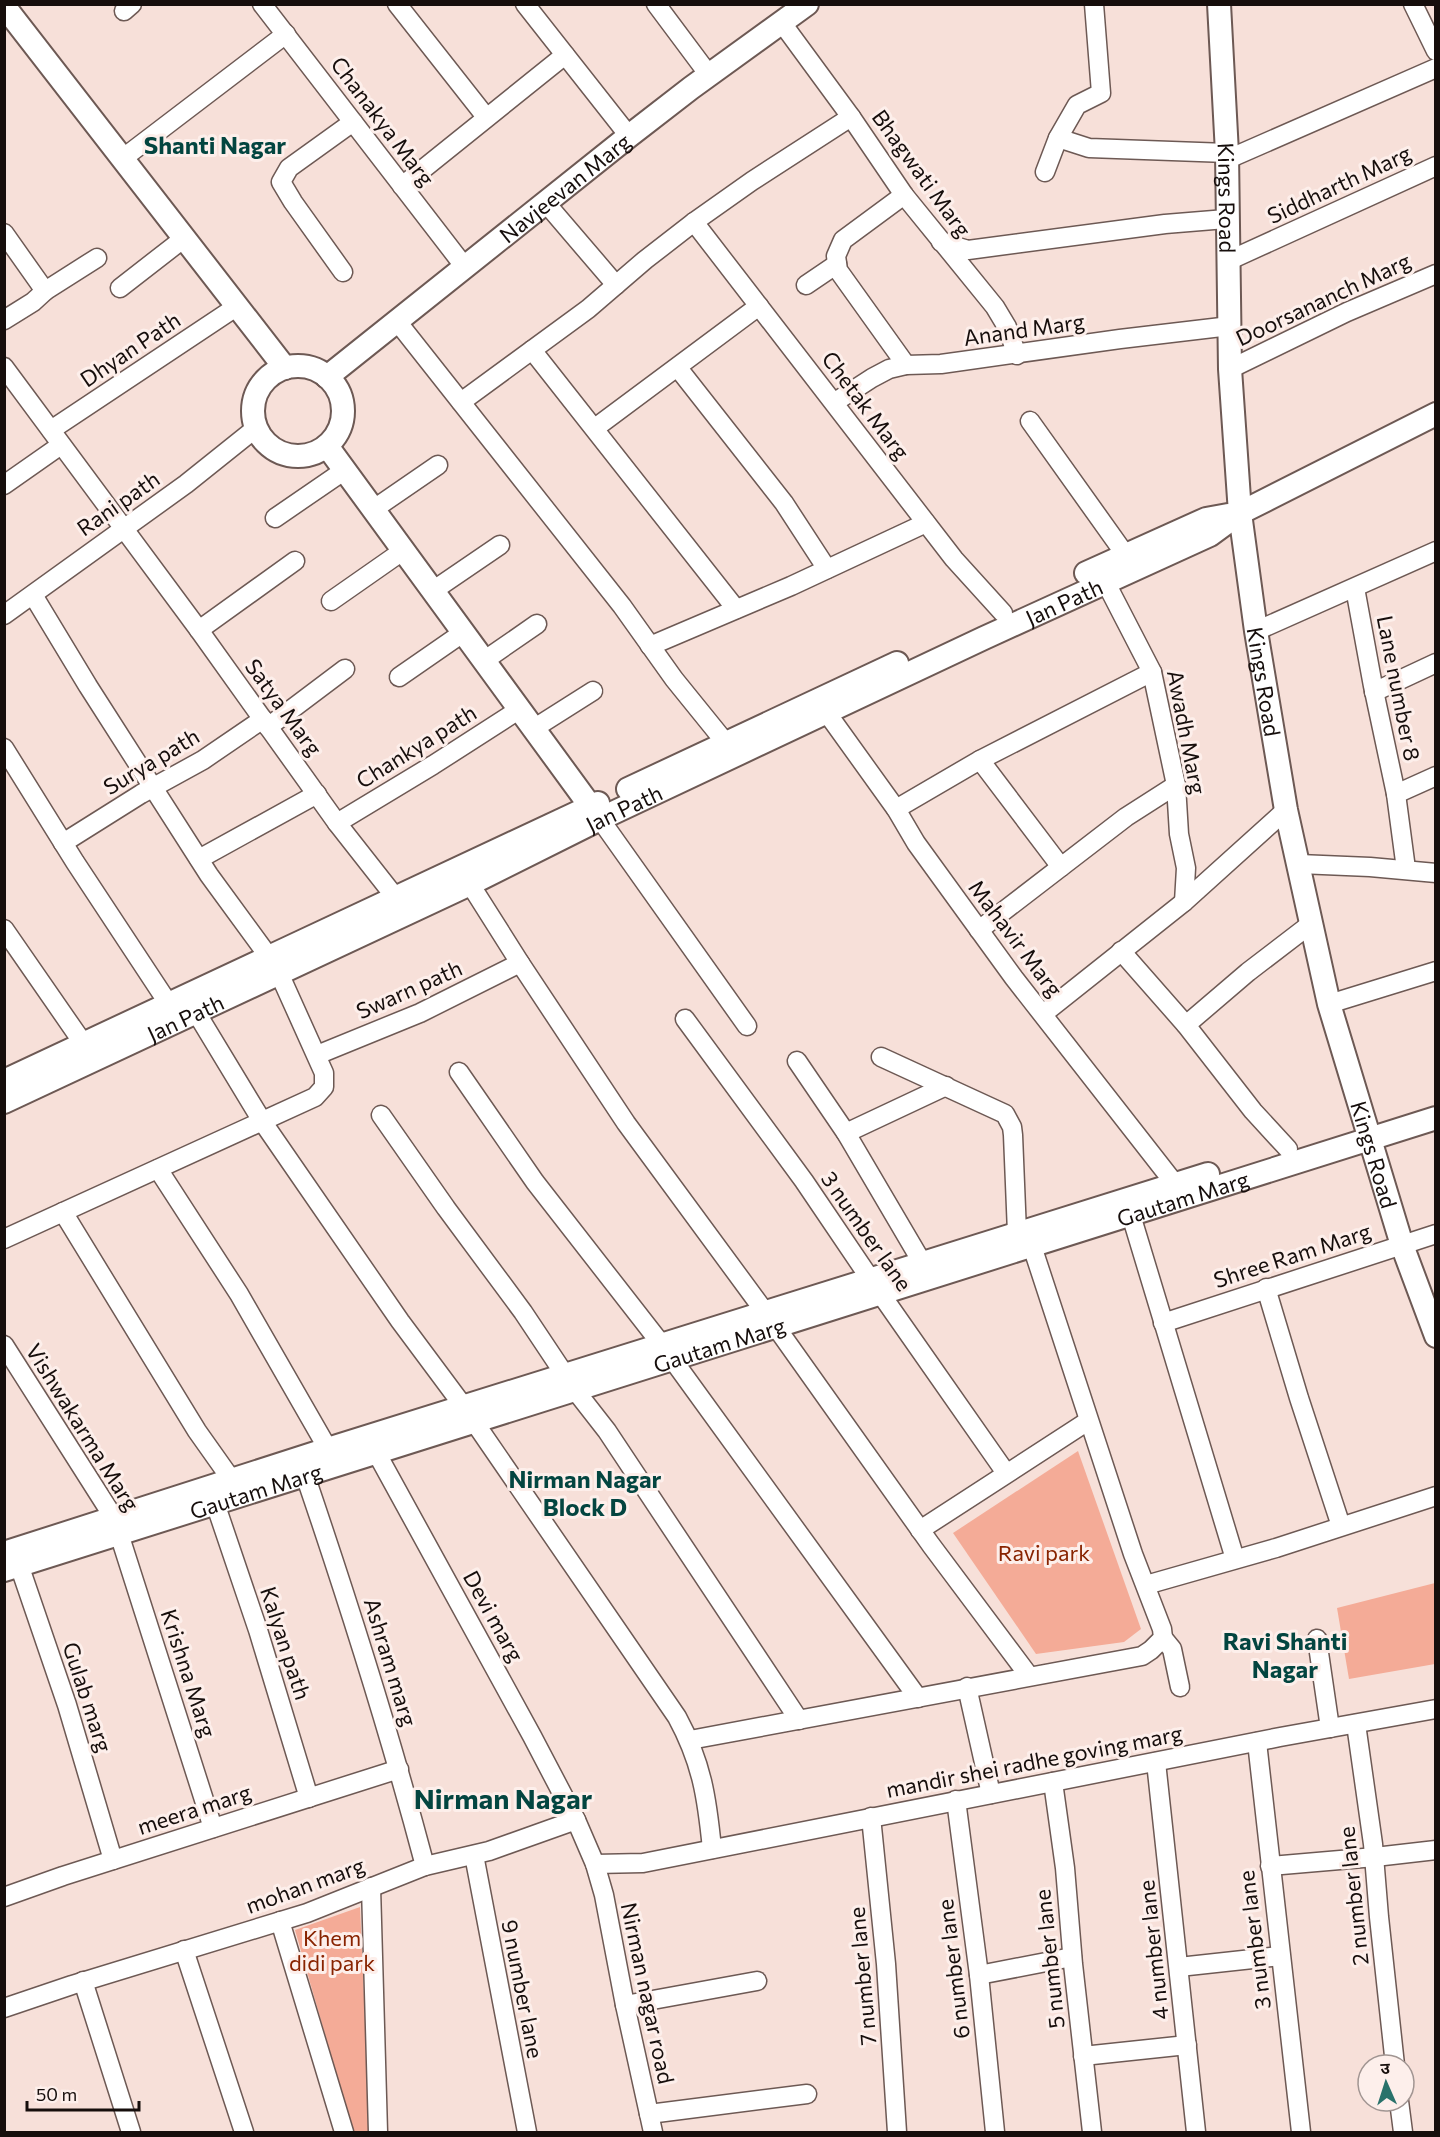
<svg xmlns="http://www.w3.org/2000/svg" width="1440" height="2137" font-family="Commissioner,'Noto Sans Devanagari',sans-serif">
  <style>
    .green { fill: #f4ab97 }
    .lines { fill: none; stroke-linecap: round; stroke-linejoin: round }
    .minor-casing { stroke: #6d5954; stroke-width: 21 }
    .tertiary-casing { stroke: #6d5954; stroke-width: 26 }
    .minor { stroke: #fff; stroke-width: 18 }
    .tertiary { stroke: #fff; stroke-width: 22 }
    .labels { text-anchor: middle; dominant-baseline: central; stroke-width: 6; stroke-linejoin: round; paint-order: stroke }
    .street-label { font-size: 22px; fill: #160e0c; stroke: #fdefeb }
    .park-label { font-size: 22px; fill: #882300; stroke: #fdefeb }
    .neighbourhood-label { font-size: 24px; font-weight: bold; fill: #034540; stroke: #fdefeb }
    .district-label { font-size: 28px; font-weight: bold; fill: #034540; stroke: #fdefeb }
  </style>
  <rect width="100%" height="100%" fill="#f7e0d9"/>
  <g class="green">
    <path d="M 1078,1451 L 1141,1629 L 1124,1642 L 1036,1654 L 953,1533 Z"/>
    <path d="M 1435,1583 L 1435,1664 L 1349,1679 L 1337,1608 Z"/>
    <path d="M 360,1907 L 370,2132 L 353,2132 L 295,1930 Z"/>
  </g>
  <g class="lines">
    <g class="minor-casing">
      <g id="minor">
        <path d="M 262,4 L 464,266"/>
        <path d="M 397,4 L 486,117"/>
        <path d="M 525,4 L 629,136"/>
        <path d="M 656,4 L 709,75"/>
        <path d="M 1413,4 L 1436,51"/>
        <path d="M 124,11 L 132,4"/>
        <path d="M 782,23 L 851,117 L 904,195 L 995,307 L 1007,327 L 1017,355"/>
        <path d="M 1058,138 L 1089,148 L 1227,153"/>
        <path d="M 122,159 L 286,34"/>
        <path d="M 1226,160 L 1436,68"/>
        <path d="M 1045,172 L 1058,138 L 1077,105 L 1101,93 L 1094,4"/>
        <path d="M 402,186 L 565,55"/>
        <path d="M 904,195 L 843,240 L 836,256 L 838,270 L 906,365"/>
        <path d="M 545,202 L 616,285"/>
        <path d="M 694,222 L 954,559 L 1003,613"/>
        <path d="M 4,233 L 45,291 L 33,302 L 4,320"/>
        <path d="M 941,242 L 968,250 L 1165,224 L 1226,219"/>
        <path d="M 1230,260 L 1436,166"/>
        <path d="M 343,272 L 293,202 L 281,182 L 289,168 L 353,122"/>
        <path d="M 806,285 L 837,264"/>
        <path d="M 120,288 L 183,239"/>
        <path d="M 45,291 L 97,258"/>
        <path d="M 396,320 L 622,606 L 674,679 L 725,742"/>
        <path d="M 532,350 L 736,609"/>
        <path d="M 4,367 L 199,630 L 337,823 L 403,907"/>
        <path d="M 678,368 L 784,503 L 827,569"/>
        <path d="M 1230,369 L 1347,312 L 1436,274"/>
        <path d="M 461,402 L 588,309 L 645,260 L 694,222 L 752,181 L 851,117"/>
        <path d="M 835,402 L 872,378 L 889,369 L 906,365 L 941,364 L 1120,339 L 1230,326"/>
        <path d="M 1030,421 L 1132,564"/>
        <path d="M 595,428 L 759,306"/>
        <path d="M 51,430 L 236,307"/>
        <path d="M 4,485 L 61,445"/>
        <path d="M 374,509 L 438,465"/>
        <path d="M 275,518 L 345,470"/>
        <path d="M 1105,581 L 1152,672 L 1176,785 L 1179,834 L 1186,868 L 1184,902"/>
        <path d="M 1355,588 L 1373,686 L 1396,794 L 1406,869"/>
        <path d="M 434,590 L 500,545"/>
        <path d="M 33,595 L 88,686 L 209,875 L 269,957"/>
        <path d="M 331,601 L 404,550"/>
        <path d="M 4,615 L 186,484 L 256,428"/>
        <path d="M 199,630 L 295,561"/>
        <path d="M 1256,631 L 1436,551"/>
        <path d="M 650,646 L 791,586 L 926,523"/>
        <path d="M 485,660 L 537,624"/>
        <path d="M 399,677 L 464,632"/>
        <path d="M 1374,692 L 1436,663"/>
        <path d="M 827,713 L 896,809 L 916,843 L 1014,978 L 1175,1184"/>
        <path d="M 268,727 L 345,669"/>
        <path d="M 533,729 L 593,691"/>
        <path d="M 4,748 L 75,862 L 168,1003"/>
        <path d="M 980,760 L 1061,867"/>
        <path d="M 1396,794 L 1436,776"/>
        <path d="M 896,809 L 980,760 L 1152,672"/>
        <path d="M 600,819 L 747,1026"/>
        <path d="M 337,823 L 433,765 L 520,709"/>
        <path d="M 63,843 L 141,794 L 203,760 L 263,719"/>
        <path d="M 199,859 L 317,794"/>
        <path d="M 1299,864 L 1370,867 L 1436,873"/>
        <path d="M 470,884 L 520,963 L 626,1123 L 776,1327 L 931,1545 L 1029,1676"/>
        <path d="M 4,929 L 83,1043"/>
        <path d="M 979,930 L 1126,817 L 1176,785"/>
        <path d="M 1121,951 L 1186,1025 L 1253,1111 L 1288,1149"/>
        <path d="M 1329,1004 L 1436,971"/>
        <path d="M 196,1012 L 262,1121 L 400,1321 L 464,1407 L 677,1717 C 702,1763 707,1798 712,1849"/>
        <path d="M 1043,1014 L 1184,902 L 1286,810"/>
        <path d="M 685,1019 L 804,1181 L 871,1280 L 1006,1473"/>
        <path d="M 1186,1025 L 1248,972 L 1312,923"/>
        <path d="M 317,1055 L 420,1013 L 520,963"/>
        <path d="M 881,1057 L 1005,1114 L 1012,1127 L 1013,1135 L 1017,1233"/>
        <path d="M 797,1061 L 846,1133 L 923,1264"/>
        <path d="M 459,1072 L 535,1182 L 662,1345 L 918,1698"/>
        <path d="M 381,1115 L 446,1208 L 523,1312 L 575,1390 L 607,1431 L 799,1720"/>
        <path d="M 846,1133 L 946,1086"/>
        <path d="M 158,1169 L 239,1294 L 328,1449"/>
        <path d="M 63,1212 L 197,1431 L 231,1479 L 236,1490"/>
        <path d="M 1131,1215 L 1235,1559"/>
        <path d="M 4,1239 L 315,1097 L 324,1087 L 324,1073 L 279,973"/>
        <path d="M 1266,1288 L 1299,1398 L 1341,1526"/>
        <path d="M 1163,1323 L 1436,1234"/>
        <path d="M 4,1345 L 114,1518 L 213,1828"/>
        <path d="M 370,1441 L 532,1736 L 576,1820 L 595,1864 L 604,1895 L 625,2005 L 653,2132"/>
        <path d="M 305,1475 C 349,1604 390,1734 425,1866"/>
        <path d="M 215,1503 L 258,1630 L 309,1798"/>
        <path d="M 920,1530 L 1088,1421"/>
        <path d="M 15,1553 L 67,1705 L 113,1860"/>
        <path d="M 1146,1585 L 1276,1548 L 1436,1496"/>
        <path d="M 1163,1638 L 1172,1649 L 1180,1687"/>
        <path d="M 1317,1639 L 1330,1728"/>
        <path d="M 967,1687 L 991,1794"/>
        <path d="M 1356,1724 L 1373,1844 L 1379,1917 L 1395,2065"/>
        <path d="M 690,1740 L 1142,1656 L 1151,1650 L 1163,1638 L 1162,1629 L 1133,1554 L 1032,1246"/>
        <path d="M 1257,1742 L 1301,2132"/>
        <path d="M 1156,1762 L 1196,2132"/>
        <path d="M 1053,1782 L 1065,1868 L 1073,1964 L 1092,2132"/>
        <path d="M 956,1800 L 979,1975 L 995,2132"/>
        <path d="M 871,1817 L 886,1964 L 897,2132"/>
        <path d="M 474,1855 L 527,2132"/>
        <path d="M 595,1864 L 643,1863 L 1280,1737 L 1436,1709"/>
        <path d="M 1270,1866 L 1375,1857 L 1436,1850"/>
        <path d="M 371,1887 L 378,2132"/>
        <path d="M 4,1897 L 63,1876 L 399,1769"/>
        <path d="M 280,1921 L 344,2132"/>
        <path d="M 184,1950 L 244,2132"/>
        <path d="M 1179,1967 L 1280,1956"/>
        <path d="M 979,1975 L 1072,1957"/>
        <path d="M 83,1981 L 131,2132"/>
        <path d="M 625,2005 L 757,1981"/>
        <path d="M 4,2008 L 72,1985 L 307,1913 L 425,1866 L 489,1851 L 576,1820"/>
        <path d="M 1083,2056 L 1187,2045"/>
        <path d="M 1399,2101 L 1403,2132"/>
        <path d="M 649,2114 L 807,2094"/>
      </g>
    </g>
    <g class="tertiary-casing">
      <g id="tertiary">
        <path id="s1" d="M 1219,4 L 1227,153 L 1230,369 L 1240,513 L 1256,631 L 1286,810 L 1329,1004 L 1402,1245 L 1436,1336"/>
        <path d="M 4,6 L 285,368"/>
        <circle cx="298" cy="411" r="45"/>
        <path id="s2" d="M 327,377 L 629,136 L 691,88 L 807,4"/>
        <path d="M 327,446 L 599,818"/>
        <path d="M 1086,573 L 1206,519 L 1228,515"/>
        <path d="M 628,789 L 897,663"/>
        <path d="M 4,1081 L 598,803"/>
        <path id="s3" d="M 4,1102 L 470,884 L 600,819 L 984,638 L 1210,535 L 1240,513 L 1436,414"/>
        <path d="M 4,1553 L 328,1449 L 1208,1174"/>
        <path id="s4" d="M 4,1570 L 1436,1118"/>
      </g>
    </g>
    <use href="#minor" class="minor"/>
    <use href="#tertiary" class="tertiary"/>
  </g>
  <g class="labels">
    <g class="street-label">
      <text transform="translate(383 121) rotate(53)">Chanakya Marg</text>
      <text transform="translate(922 173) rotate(54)">Bhagwati Marg</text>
      <text transform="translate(1339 184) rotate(-25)">Siddharth Marg</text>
      <text stroke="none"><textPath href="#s2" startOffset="304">Navjeevan Marg</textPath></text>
      <text stroke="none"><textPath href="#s1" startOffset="194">Kings Road</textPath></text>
      <text transform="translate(1323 299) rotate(-25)">Doorsananch Marg</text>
      <text transform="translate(1024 329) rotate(-8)">Anand Marg</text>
      <text transform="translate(130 349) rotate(-34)">Dhyan Path</text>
      <text transform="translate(866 405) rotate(53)">Chetak Marg</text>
      <text transform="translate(118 503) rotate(-35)">Rani path</text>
      <text stroke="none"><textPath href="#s3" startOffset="1172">Jan Path</textPath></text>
      <text stroke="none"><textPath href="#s1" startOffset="680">Kings Road</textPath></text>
      <text transform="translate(1399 688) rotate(79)">Lane number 8</text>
      <text transform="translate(284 707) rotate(54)">Satya Marg</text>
      <text transform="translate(1187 732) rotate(79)">Awadh Marg</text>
      <text transform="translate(416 746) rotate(-32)">Chankya path</text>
      <text transform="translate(151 761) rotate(-31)">Surya path</text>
      <text stroke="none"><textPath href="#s3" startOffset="686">Jan Path</textPath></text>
      <text transform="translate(1016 938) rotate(53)">Mahavir Marg</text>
      <text transform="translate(409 989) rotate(-24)">Swarn path</text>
      <text stroke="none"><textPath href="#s3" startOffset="200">Jan Path</textPath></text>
      <text stroke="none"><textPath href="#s1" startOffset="1166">Kings Road</textPath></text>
      <text stroke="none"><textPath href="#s4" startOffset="1236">Gautam Marg</textPath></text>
      <text transform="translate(867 1231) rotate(55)">3 number lane</text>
      <text transform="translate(1292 1255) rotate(-18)">Shree Ram Marg</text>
      <text stroke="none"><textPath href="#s4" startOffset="750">Gautam Marg</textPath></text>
      <text transform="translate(83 1427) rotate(58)">Vishwakarma Marg</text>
      <text stroke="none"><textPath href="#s4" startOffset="264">Gautam Marg</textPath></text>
      <text transform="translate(494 1616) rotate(61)">Devi marg</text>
      <text transform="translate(286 1643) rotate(72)">Kalyan path</text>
      <text transform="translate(391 1662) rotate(73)">Ashram marg</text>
      <text transform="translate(189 1673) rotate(72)">Krishna Marg</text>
      <text transform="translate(88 1697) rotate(72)">Gulab marg</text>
      <text transform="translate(1034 1761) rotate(-11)">mandir shei radhe goving marg</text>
      <text transform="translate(194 1809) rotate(-18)">meera marg</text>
      <text transform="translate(305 1885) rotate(-20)">mohan marg</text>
      <text transform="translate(1353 1896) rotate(-96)">2 number lane</text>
      <text transform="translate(1254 1940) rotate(-97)">3 number lane</text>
      <text transform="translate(1153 1950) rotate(-96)">4 number lane</text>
      <text transform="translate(1049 1959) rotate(-96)">5 number lane</text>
      <text transform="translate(953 1969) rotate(-97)">6 number lane</text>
      <text transform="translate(862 1976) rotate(-95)">7 number lane</text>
      <text transform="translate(523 1989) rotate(79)">9 number lane</text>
      <text transform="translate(648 1993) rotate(78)">Nirman nagar road</text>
    </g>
    <g class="park-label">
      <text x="1044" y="1552">Ravi park</text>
      <text x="332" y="1937">Khem<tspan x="332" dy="25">didi park</tspan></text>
    </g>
    <g class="neighbourhood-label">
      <text x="215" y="144">Shanti Nagar</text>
      <text x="585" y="1478">Nirman Nagar<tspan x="585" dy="28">Block D</tspan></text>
      <text x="1285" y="1640">Ravi Shanti<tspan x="1285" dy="28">Nagar</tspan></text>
    </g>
    <g class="district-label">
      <text x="503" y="1798">Nirman Nagar</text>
    </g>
  </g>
  <rect width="1440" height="2137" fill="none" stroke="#160e0c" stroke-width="12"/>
  <g transform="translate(1386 2083) rotate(357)"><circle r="28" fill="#fdefeb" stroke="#a19592" stroke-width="1.5"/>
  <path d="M0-4.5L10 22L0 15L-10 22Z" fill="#29726b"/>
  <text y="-9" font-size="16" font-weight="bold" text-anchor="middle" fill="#160e0c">उ</text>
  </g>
  <path d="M27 2101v9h112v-9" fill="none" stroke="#160e0c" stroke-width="3"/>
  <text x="36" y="2101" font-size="18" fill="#160e0c" stroke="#fdefeb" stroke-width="4.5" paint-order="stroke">50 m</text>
</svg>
